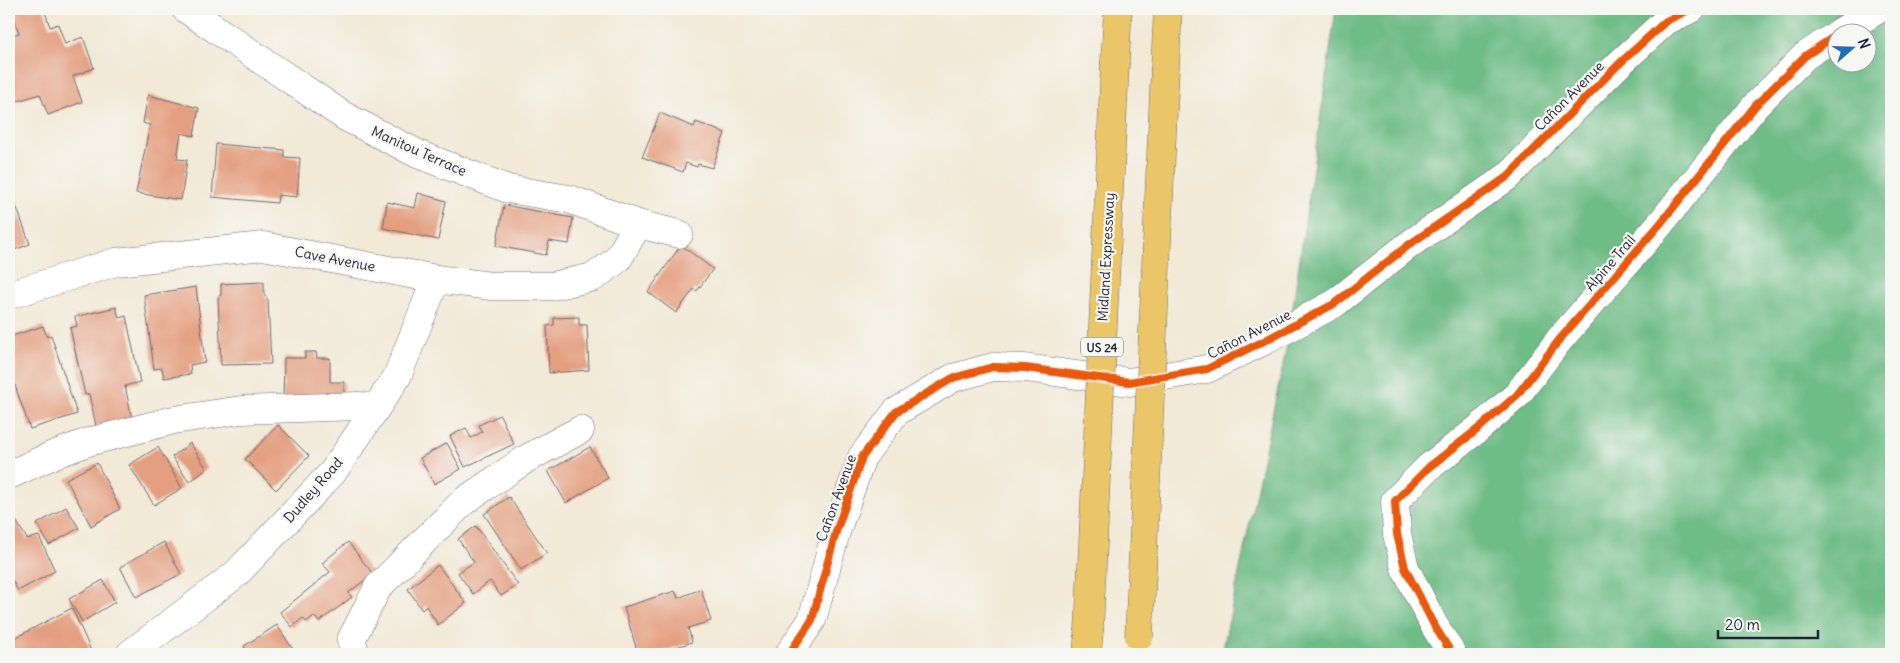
<svg xmlns="http://www.w3.org/2000/svg" width="1900" height="663" font-family="Delius,sans-serif">
  <style>
    .forest { fill: #6ebc86; stroke: #486f60; fill-rule: evenodd }
    .building { fill: #e49f80 }
    .lines { fill: none; stroke-linecap: round; stroke-linejoin: round }
    .minor-casing { stroke: #6b6871; stroke-width: 29 }
    .highway-casing { stroke: #6b6871; stroke-width: 29 }
    .minor { stroke: #fff; stroke-width: 28 }
    .highway { stroke: #ebc669; stroke-width: 28 }
    .highway-bridge-casing { stroke: #6b6871; stroke-width: 29; stroke-linecap: butt }
    .highway-bridge { stroke: #ebc669; stroke-width: 28 }
    .cycleway-casing { stroke: #f6f6f2; stroke-width: 11 }
    .cycleway { stroke: #e8590c; stroke-width: 8 }
    .labels { text-anchor: middle; dominant-baseline: central; stroke-width: 4.5; stroke-linejoin: round; paint-order: stroke }
    .shield { fill: #f6f6f2; stroke: #626272; stroke-width: 1 }
    .shield-label { font-size: 12px; font-weight: bold; fill: #22223b }
    .street-label { font-size: 14px; fill: #22223b; stroke: #f6f6f2 }
  </style>
  <rect width="100%" height="100%" fill="#f6f6f2"/>
  <filter id="ink" filterUnits="userSpaceOnUse"><feTurbulence type="fractalNoise" baseFrequency=".02" numOctaves="2"/><feDisplacementMap in="SourceGraphic" scale="10" xChannelSelector="R" yChannelSelector="G"/><feConvolveMatrix kernelMatrix="1 2 1 2 8 2 1 2 1" color-interpolation-filters="sRGB"/></filter>
  <filter id="wash" filterUnits="userSpaceOnUse"><feTurbulence type="fractalNoise" baseFrequency=".0096" numOctaves="4" result="noise"/><feDisplacementMap in="SourceGraphic" scale="20" xChannelSelector="R" yChannelSelector="G"/><feGaussianBlur stdDeviation="1.12" result="paint"/><feColorMatrix in="noise" values="0 0 0 0 0 0 0 0 0 0 0 0 0 0 0 0 0 1.4 0 .05"/><feComposite in="paint" operator="in"/></filter>
  <g filter="url(#wash)">
    <rect width="100%" height="100%" fill="#f2e9d6"/>
    <path class="forest" d="M 1336,9 L 1891,9 L 1891,654 L 1222,654 L 1288,341 ZM 1838,32 L 1868,32 L 1868,62 L 1838,62 Z"/>
    <g id="blocks">
      <g class="building">
        <path d="M 10,9 L 44,9 L 50,27 L 58,24 L 65,44 L 83,37 L 94,68 L 73,76 L 82,102 L 48,115 L 40,94 L 18,101 L 9,77 L 9,36 L 19,33 Z"/>
        <path d="M 148,95 L 199,108 L 194,136 L 181,133 L 177,159 L 187,160 L 181,200 L 136,193 L 150,125 L 143,123 Z"/>
        <path d="M 660,113 L 694,127 L 696,122 L 725,133 L 712,168 L 698,164 L 697,167 L 686,163 L 683,172 L 642,157 Z"/>
        <path d="M 216,144 L 284,150 L 284,157 L 300,158 L 297,197 L 278,195 L 277,203 L 212,197 Z"/>
        <path d="M 9,186 L 30,244 L 9,252 Z"/>
        <path d="M 418,193 L 446,201 L 438,240 L 383,228 L 387,202 L 415,208 Z"/>
        <path d="M 504,205 L 573,218 L 569,244 L 549,241 L 546,255 L 496,246 Z"/>
        <path d="M 681,245 L 713,269 L 697,291 L 694,289 L 676,313 L 648,292 Z"/>
        <path d="M 264,282 L 264,294 L 268,300 L 271,364 L 221,365 L 218,297 L 221,295 L 221,284 Z"/>
        <path d="M 196,287 L 205,362 L 190,365 L 191,374 L 164,378 L 162,368 L 154,369 L 144,295 Z"/>
        <path d="M 116,307 L 119,318 L 126,316 L 140,382 L 125,386 L 132,418 L 96,426 L 89,394 L 85,395 L 70,328 L 77,326 L 75,317 Z"/>
        <path d="M 579,317 L 579,325 L 587,325 L 589,370 L 549,373 L 547,326 L 554,325 L 554,318 Z"/>
        <path d="M 43,326 L 47,337 L 51,335 L 77,414 L 30,429 L 9,368 L 9,337 Z"/>
        <path d="M 305,352 L 316,352 L 317,358 L 330,358 L 330,382 L 344,382 L 344,405 L 283,404 L 284,358 L 305,358 Z"/>
        <path d="M 500,415 L 514,444 L 465,467 L 450,436 L 466,428 L 471,438 L 482,432 L 479,425 Z"/>
        <path d="M 278,425 L 309,456 L 276,490 L 245,459 Z"/>
        <path d="M 190,443 L 207,469 L 189,482 L 172,457 Z"/>
        <path d="M 447,443 L 461,469 L 434,484 L 420,458 Z"/>
        <path d="M 158,447 L 182,488 L 154,505 L 129,465 Z"/>
        <path d="M 590,447 L 608,478 L 566,503 L 548,471 Z"/>
        <path d="M 97,463 L 120,509 L 91,526 L 66,479 Z"/>
        <path d="M 509,497 L 547,553 L 521,570 L 484,514 Z"/>
        <path d="M 66,507 L 79,528 L 49,545 L 37,524 Z"/>
        <path d="M 9,509 L 27,539 L 39,536 L 55,571 L 18,591 L 9,574 Z"/>
        <path d="M 476,526 L 518,585 L 501,596 L 490,581 L 473,594 L 458,573 L 474,562 L 458,539 Z"/>
        <path d="M 164,542 L 181,574 L 136,597 L 120,567 Z"/>
        <path d="M 348,542 L 373,574 L 348,593 L 352,597 L 319,622 L 314,616 L 306,622 L 303,618 L 292,627 L 280,612 L 330,572 L 322,563 Z"/>
        <path d="M 438,565 L 466,603 L 438,625 L 426,606 L 422,610 L 408,589 Z"/>
        <path d="M 103,580 L 115,602 L 82,622 L 69,599 Z"/>
        <path d="M 701,589 L 711,621 L 688,628 L 692,642 L 655,654 L 638,654 L 624,607 L 675,591 L 678,598 Z"/>
        <path d="M 72,608 L 92,653 L 9,654 L 9,641 Z"/>
        <path d="M 277,625 L 296,654 L 249,654 L 244,646 Z"/>
      </g>
    </g>
  </g>
  <g filter="url(#ink)">
    <use href="#blocks" fill-opacity="0" stroke="#6b6871" stroke-width="1"/>
    <g class="lines">
      <g class="minor-casing">
        <g id="minor">
          <path d="M 186,9 L 344,116 L 420,155 L 508,189 L 569,199 L 638,224 L 679,234"/>
          <path d="M 1840,32 L 1879,9"/>
          <path d="M 9,295 L 116,262 L 263,246 L 436,279 L 491,286 L 552,286 L 594,277 L 618,259 L 638,224"/>
          <path d="M 9,475 L 53,455 L 88,442 L 174,420 L 241,410 L 358,406 L 376,407"/>
          <path d="M 130,654 L 236,574 L 333,472 L 397,377 L 436,279"/>
          <path d="M 356,654 L 351,640 L 378,587 L 464,501 L 526,459 L 580,430"/>
          <path d="M 789,654 L 812,620 L 836,532 L 862,457 L 896,412 L 953,378 L 993,367 L 1025,368 L 1129,382 L 1207,369 L 1264,341 L 1334,304 L 1410,244 L 1507,177 L 1618,65 L 1666,21 L 1691,9"/>
          <path d="M 1452,654 L 1434,625 L 1405,568 L 1397,534 L 1395,501 L 1429,467 L 1478,429 L 1517,395 L 1560,339 L 1660,224 L 1756,105 L 1805,56 L 1838,34"/>
        </g>
      </g>
      <g class="highway-casing">
        <g id="highway">
          <path d="M 1115,62 L 1118,9"/>
          <path d="M 1165,68 L 1168,9"/>
          <path d="M 1087,654 L 1089,631"/>
        </g>
      </g>
      <use href="#minor" class="minor"/>
      <use href="#highway" class="highway"/>
      <g class="highway-bridge-casing">
        <g id="highway-bridge">
          <path d="M 1089,631 L 1115,62"/>
          <path d="M 1139,637 L 1165,68"/>
        </g>
      </g>
      <use href="#highway-bridge" class="highway-bridge"/>
      <g class="cycleway-casing">
        <g id="cycleway">
          <path d="M 789,654 L 812,620 L 836,532 L 862,457 L 896,412 L 953,378 L 993,367 L 1025,368 L 1129,382 L 1207,369 L 1264,341 L 1334,304 L 1410,244 L 1507,177 L 1618,65 L 1666,21 L 1691,9"/>
          <path d="M 1452,654 L 1434,625 L 1405,568 L 1397,534 L 1395,501 L 1429,467 L 1478,429 L 1517,395 L 1560,339 L 1660,224 L 1756,105 L 1805,56 L 1838,34"/>
        </g>
      </g>
      <use href="#cycleway" class="cycleway"/>
    </g>
  </g>
  <g class="labels">
    <rect class="shield" x="1081" y="337.5" width="42" height="19" rx="4"/>
    <g class="shield-label">
      <text x="1102" y="347">US 24</text>
    </g>
    <g class="street-label">
      <text transform="translate(1569 96) rotate(-45)">Cañon Avenue</text>
      <text transform="translate(419 151) rotate(24)">Manitou Terrace</text>
      <text transform="translate(1106 257) rotate(-87)">Midland Expressway</text>
      <text transform="translate(335 259) rotate(11)">Cave Avenue</text>
      <text transform="translate(1610 263) rotate(-49)">Alpine Trail</text>
      <text transform="translate(1249 334) rotate(-27)">Cañon Avenue</text>
      <text transform="translate(313 490) rotate(-49)">Dudley Road</text>
      <text transform="translate(836 498) rotate(-70)">Cañon Avenue</text>
    </g>
  </g>
  <rect width="1900" height="663" fill="none" stroke="#f6f6f2" stroke-width="30"/>
  <g transform="translate(1852 48) rotate(70)"><circle r="24" fill="#f6f6f2" stroke="#a1a1a9"/>
  <path d="M0-4L9 19L0 12L-9 19Z" fill="#1f6fb2"/>
  <text y="-8" font-size="14" font-weight="bold" text-anchor="middle" fill="#22223b">N</text>
  </g>
  <path d="M1718 630v8h100v-8" fill="none" stroke="#22223b" stroke-width="2.5"/>
  <text x="1725" y="630" font-size="15" fill="#22223b" stroke="#f6f6f2" stroke-width="4" paint-order="stroke">20 m</text>
</svg>
